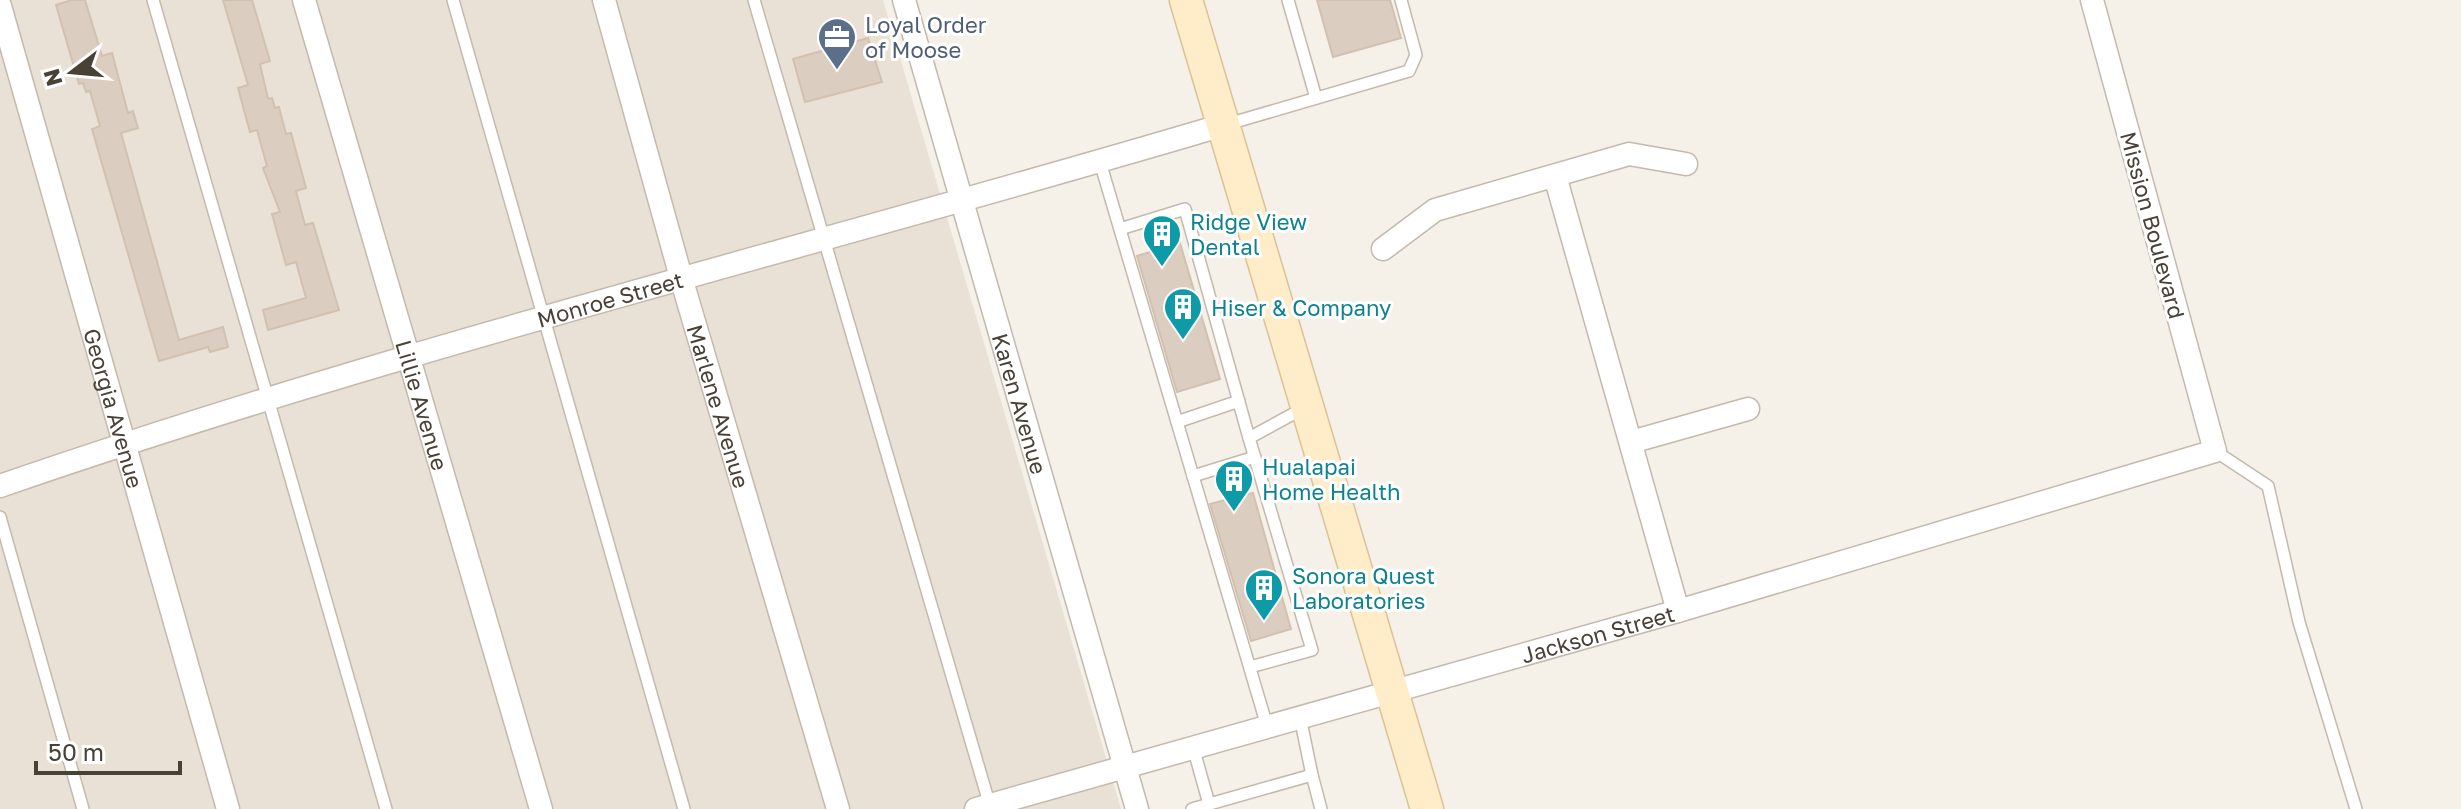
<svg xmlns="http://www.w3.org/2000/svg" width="2461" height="809" font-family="'Golos Text',sans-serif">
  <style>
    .residential { fill: #e9e1d6 }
    .building { fill: #dbcdc0; stroke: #d3c1af; stroke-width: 2 }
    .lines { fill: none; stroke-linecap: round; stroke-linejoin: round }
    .lane-casing { stroke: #c4b9ad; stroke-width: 14 }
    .street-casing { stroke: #c4b9ad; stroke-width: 25 }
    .secondary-casing { stroke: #dbc297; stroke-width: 35 }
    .lane { stroke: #fff; stroke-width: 11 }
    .street { stroke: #fff; stroke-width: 22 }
    .secondary { stroke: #ffecc8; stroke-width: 32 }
    .labels { text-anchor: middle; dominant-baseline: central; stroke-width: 6; stroke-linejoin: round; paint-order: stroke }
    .service-label { font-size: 22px; fill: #4e5e75; stroke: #fff; text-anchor: start }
    .culture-label { font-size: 22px; fill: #0d838f; stroke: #fff; text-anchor: start }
    .street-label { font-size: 22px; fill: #494036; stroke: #fff }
  </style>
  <rect width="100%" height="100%" fill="#f5f0e8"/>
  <path class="residential" d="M 0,0 L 883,0 L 1121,809 L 0,809 Z"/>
  <g class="building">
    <path d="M 72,0 L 85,0 L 102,56 L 112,53 L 128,113 L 133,111 L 138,128 L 121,133 L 179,340 L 223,327 L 228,347 L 210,352 L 208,347 L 159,361 L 92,129 L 100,126 L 90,91 L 86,92 L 83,83 L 79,84 L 56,5 Z"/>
    <path d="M 223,0 L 252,0 L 270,61 L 260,64 L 268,99 L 272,98 L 275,108 L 279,107 L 286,134 L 291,133 L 306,188 L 296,191 L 305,225 L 313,223 L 339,310 L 268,330 L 263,310 L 306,298 L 296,262 L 286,265 L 272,214 L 280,212 L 263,168 L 267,166 L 257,130 L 250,132 L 238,88 L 248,85 Z"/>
    <path d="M 1317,0 L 1390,0 L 1401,38 L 1333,57 Z"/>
    <path d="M 868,38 L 882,82 L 805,102 L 793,59 Z"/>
    <path d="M 1180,243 L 1220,379 L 1177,392 L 1137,256 Z"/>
    <path d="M 1253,493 L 1291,629 L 1251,641 L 1210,504 Z"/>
  </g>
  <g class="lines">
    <g class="lane-casing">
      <g id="lane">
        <path d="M 153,0 L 386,809"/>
        <path d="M 453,0 L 684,809"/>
        <path d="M 754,0 L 990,806"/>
        <path d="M 1288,0 L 1316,98"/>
        <path d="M 1228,124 L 1409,71 L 1416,55 L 1401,0"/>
        <path d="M 1100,162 L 1267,726"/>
        <path d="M 1120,229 L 1185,209 L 1249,438"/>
        <path d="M 1177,422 L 1239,401"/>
        <path d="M 2215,451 L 2268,486 L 2299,622 L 2356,809"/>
        <path d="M 1193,476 L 1255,457"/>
        <path d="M 0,517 L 83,809"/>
        <path d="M 1250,667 L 1312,650 L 1249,438 L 1304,408"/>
        <path d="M 1300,717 L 1312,775"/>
        <path d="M 1193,747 L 1209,804"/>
        <path d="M 1192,809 L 1312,775 L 1321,809"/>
      </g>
    </g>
    <g class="street-casing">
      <g id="street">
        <path id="s1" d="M 304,0 L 541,809"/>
        <path id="s2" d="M 604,0 L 682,281 L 838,809"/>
        <path id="s3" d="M 904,0 L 1137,809"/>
        <path id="s4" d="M 0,6 L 228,809"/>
        <path d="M 1555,176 L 1678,611"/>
        <path d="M 1383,249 L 1435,210 L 1629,154 L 1686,164"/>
        <path d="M 1631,442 L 1748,409"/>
        <path id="s5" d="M 0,486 C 402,347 816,246 1223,125"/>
        <path id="s6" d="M 976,809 L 1678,611 L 2215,451 L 2092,0"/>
      </g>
    </g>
    <g class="secondary-casing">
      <path id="secondary" d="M 1186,0 L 1427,809"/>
    </g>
    <use href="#lane" class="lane"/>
    <use href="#street" class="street"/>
    <use href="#secondary" class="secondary"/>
  </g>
  <defs>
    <g id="office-pin" transform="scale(2)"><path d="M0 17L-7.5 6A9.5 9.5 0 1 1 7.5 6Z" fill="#5c6f8a" stroke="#fff"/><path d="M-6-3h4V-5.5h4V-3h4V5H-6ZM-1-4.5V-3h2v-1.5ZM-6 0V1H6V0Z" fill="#fff"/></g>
    <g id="building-pin" transform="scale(2)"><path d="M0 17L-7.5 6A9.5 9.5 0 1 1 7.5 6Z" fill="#0f9aa8" stroke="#fff"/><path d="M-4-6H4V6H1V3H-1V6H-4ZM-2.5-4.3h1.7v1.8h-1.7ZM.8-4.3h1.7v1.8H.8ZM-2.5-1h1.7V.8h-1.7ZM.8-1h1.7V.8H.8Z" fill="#fff"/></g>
  </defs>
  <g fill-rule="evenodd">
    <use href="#office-pin" x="837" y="37"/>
    <use href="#building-pin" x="1162" y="234"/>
    <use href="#building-pin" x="1183" y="307"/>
    <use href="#building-pin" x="1234" y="479"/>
    <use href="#building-pin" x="1264" y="588"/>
  </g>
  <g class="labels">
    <g class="service-label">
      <text x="865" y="24">Loyal Order<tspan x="865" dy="25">of Moose</tspan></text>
    </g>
    <g class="culture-label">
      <text x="1190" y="221">Ridge View<tspan x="1190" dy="25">Dental</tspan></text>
      <text x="1211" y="307">Hiser &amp; Company</text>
      <text x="1262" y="466">Hualapai<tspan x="1262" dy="25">Home Health</tspan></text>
      <text x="1292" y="575">Sonora Quest<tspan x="1292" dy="25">Laboratories</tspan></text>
    </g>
    <g class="street-label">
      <text transform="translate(2153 225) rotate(75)">Mission Boulevard</text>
      <text stroke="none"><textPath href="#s5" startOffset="638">Monroe Street</textPath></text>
      <text stroke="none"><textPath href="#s3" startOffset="420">Karen Avenue</textPath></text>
      <text stroke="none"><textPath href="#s1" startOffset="422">Lillie Avenue</textPath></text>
      <text stroke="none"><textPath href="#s2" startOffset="422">Marlene Avenue</textPath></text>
      <text stroke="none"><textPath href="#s4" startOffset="418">Georgia Avenue</textPath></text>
      <text stroke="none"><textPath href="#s6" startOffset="646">Jackson Street</textPath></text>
    </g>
  </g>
  <g transform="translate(72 72) rotate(254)" stroke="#ffffff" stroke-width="6" paint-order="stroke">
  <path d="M0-6L14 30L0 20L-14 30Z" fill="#494036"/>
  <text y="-12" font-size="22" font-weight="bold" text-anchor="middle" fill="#494036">N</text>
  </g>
  <path d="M36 761v12h144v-12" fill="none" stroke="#494036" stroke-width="4"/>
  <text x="48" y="761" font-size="24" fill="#494036" stroke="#ffffff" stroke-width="6" paint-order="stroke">50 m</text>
</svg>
